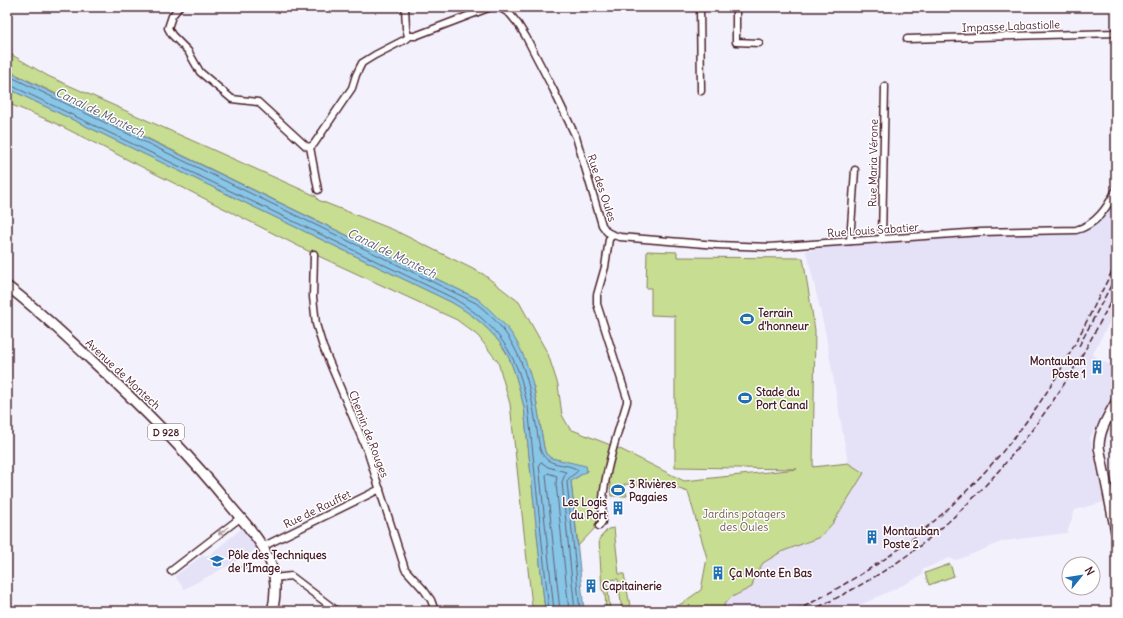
<svg xmlns="http://www.w3.org/2000/svg" width="1123" height="618" font-family="Delius,sans-serif">
  <style>
    .built { fill: #e5e2f8 }
    .green { fill: #c7dd92; stroke: #887e5e }
    .water { fill: #87c6e7; stroke: #6f839c }
    .lines { fill: none; stroke-linecap: round; stroke-linejoin: round }
    .shore { stroke: #626276; stroke-width: 1 }
    .stream { stroke: #6f839c; stroke-width: 1.5 }
    .minor-casing { stroke: #4a1f2b; stroke-width: 9 }
    .primary-casing { stroke: #4a1f2b; stroke-width: 12 }
    .minor { stroke: #fff; stroke-width: 6 }
    .primary { stroke: #fff; stroke-width: 9 }
    .rail { stroke: #4a1f2b; stroke-width: 1.5; stroke-dasharray: 6 3; stroke-linecap: butt }
    .oneway { stroke: #ae9aa0 }
    .labels { text-anchor: middle; dominant-baseline: central; stroke-width: 3; stroke-linejoin: round; paint-order: stroke }
    .shield { fill: #fff; stroke: #80626b; stroke-width: 1 }
    .shield-label { font-size: 10px; font-weight: bold; fill: #4a1f2b }
    .street-label { font-size: 11px; fill: #4a1f2b; stroke: #fff }
    .poi-label { font-size: 11px; font-weight: bold; fill: #4a1f2b; stroke: #fff; text-anchor: start }
    .park-label { font-size: 11px; fill: #70584a; stroke: #fff }
    .water-label { font-size: 12px; font-style: italic; fill: #5f596d; stroke: #fff }
  </style>
  <rect width="100%" height="100%" fill="#f3f2fc"/>
  <filter id="ink" filterUnits="userSpaceOnUse"><feTurbulence type="fractalNoise" baseFrequency=".025" numOctaves="2"/><feDisplacementMap in="SourceGraphic" scale="8" xChannelSelector="R" yChannelSelector="G"/><feConvolveMatrix kernelMatrix="1 2 1 2 8 2 1 2 1" color-interpolation-filters="sRGB"/></filter>
  <g filter="url(#ink)">
    <g class="built">
      <path d="M 1115,197 L 1116,197 L 1116,310 L 1092,355 L 1114,367 L 1114,369 L 1116,371 L 1116,388 L 1090,438 L 1104,502 L 1075,510 L 1067,533 L 1004,541 L 960,559 L 954,560 L 949,558 L 922,570 L 923,574 L 910,582 L 847,611 L 724,611 L 724,604 L 732,597 L 752,587 L 754,578 L 763,563 L 781,552 L 819,537 L 864,472 L 848,463 L 825,331 L 808,258 L 805,251 L 850,244 L 966,235 L 1083,231 L 1095,225 L 1104,215 Z"/>
      <path d="M 241,529 L 257,548 L 247,556 L 184,589 L 175,576 L 203,555 L 209,555 Z"/>
    </g>
    <g class="green">
      <path d="M 7,52 L 48,76 L 316,196 L 318,200 L 394,230 L 483,274 L 519,302 L 548,354 L 558,385 L 562,415 L 570,429 L 613,446 L 601,488 L 596,527 L 578,546 L 571,481 L 587,471 L 586,467 L 551,458 L 546,454 L 544,448 L 534,387 L 478,299 L 7,70 Z"/>
      <path d="M 7,88 L 451,302 C 472,314 493,330 506,352 C 515,369 519,388 524,407 L 545,611 L 532,611 L 532,606 L 510,404 L 498,362 L 478,336 L 457,320 L 314,254 L 53,122 L 7,103 Z"/>
      <path d="M 647,251 L 677,252 L 677,257 L 803,258 L 815,330 L 813,467 L 848,463 L 864,473 L 833,523 L 820,537 L 781,552 L 763,563 L 754,578 L 752,587 L 732,597 L 724,604 L 725,611 L 664,611 L 671,605 L 675,608 L 701,590 L 707,558 L 688,492 L 679,489 L 624,484 L 627,496 L 611,496 L 610,483 L 604,482 L 614,446 L 684,481 L 797,469 L 675,467 L 675,316 L 651,315 L 651,288 L 646,288 Z"/>
      <path d="M 614,528 L 619,574 L 624,574 L 631,611 L 622,611 L 618,579 L 607,580 L 610,611 L 606,611 L 605,593 L 602,590 L 599,539 L 608,529 Z"/>
      <path d="M 950,564 L 954,576 L 929,585 L 925,573 Z"/>
    </g>
    <path class="water" d="M 7,71 L 478,299 C 489,309 500,319 509,330 C 534,364 537,408 544,448 L 546,454 L 551,458 L 586,466 L 587,471 L 571,481 L 584,611 L 545,611 L 524,407 C 519,388 515,369 506,352 C 493,330 472,314 451,302 L 7,88 Z"/>
    <g class="lines">
      <g class="shore">
        <path d="M 7,75 L 476,303 C 487,312 498,322 506,334 C 530,368 533,409 540,449 C 547,469 564,461 578,470 C 576,475 569,475 567,482 L 580,611"/>
        <path d="M 7,84 L 10,85 L 453,298 C 485,317 506,338 519,373 C 523,384 525,396 528,406 L 549,611"/>
        <path d="M 554,611 L 539,464 L 541,462 L 548,467 L 566,472 L 562,482 L 575,611"/>
        <path d="M 560,611 L 546,475 L 548,473 L 557,476 L 556,483 L 569,611"/>
      </g>
      <path class="stream" d="M 235,566 L 255,570 L 266,569"/>
      <g class="minor-casing">
        <g id="minor">
          <path d="M 179,7 L 172,16 L 168,28 L 172,35 L 188,51 L 200,72 L 232,99 L 258,102 L 306,146 L 310,147"/>
          <path d="M 405,7 L 406,28 L 408,36"/>
          <path d="M 499,7 L 510,14 L 518,24 L 526,37 L 553,89 L 576,137 L 602,225 L 607,232 L 613,235 L 609,239 L 605,267 L 597,295 L 597,304 L 627,398 L 627,402 C 615,442 601,480 602,522 L 599,526"/>
          <path d="M 700,7 L 701,91"/>
          <path d="M 736,7 L 736,42 L 759,43"/>
          <path d="M 907,39 L 1116,33"/>
          <path d="M 318,190 L 310,147 L 314,144 L 352,88 L 356,75 L 362,63 L 375,55 L 408,38 L 408,36 L 415,36 L 491,7"/>
          <path d="M 613,235 L 620,237 L 717,245 L 769,247 L 981,232 L 1076,230 C 1096,225 1107,208 1116,190"/>
          <path d="M 882,239 L 885,86"/>
          <path d="M 850,241 L 855,170"/>
          <path d="M 314,254 L 313,297 L 316,324 L 323,347 L 368,453 L 405,569 L 424,590 L 431,600 L 435,611"/>
          <path d="M 262,547 L 380,489"/>
          <path d="M 171,571 L 240,518"/>
          <path d="M 274,578 L 291,576 L 337,611"/>
        </g>
      </g>
      <g class="primary-casing">
        <g id="primary">
          <path d="M 7,286 C 35,307 61,332 87,356 C 137,402 186,450 229,504 C 242,520 258,536 267,555 C 276,571 277,594 272,611"/>
          <path d="M 1116,402 C 1108,417 1099,430 1099,447 L 1116,532"/>
        </g>
      </g>
      <use href="#minor" class="minor"/>
      <use href="#primary" class="primary"/>
      <g class="rail">
        <path d="M 1079,346 L 1116,276"/>
        <path d="M 796,611 C 830,593 863,574 895,552 C 956,508 1010,450 1050,387 C 1075,348 1094,305 1116,264"/>
        <path d="M 810,611 C 842,596 873,579 902,559 C 966,514 1024,447 1066,381 C 1085,352 1101,321 1116,291"/>
      </g>
    </g>
    <defs><path id="oneway-shaft" d="M-6 0H5M1.5-3L5.5 0L1.5 3" fill="none" stroke-width="1.6" stroke-linecap="round" stroke-linejoin="round"/></defs>
    <use class="oneway" href="#oneway-shaft" transform="translate(223 531) rotate(142)"/>
  </g>
  <defs>
    <g id="stadium-bare" transform="scale(1.08)"><path d="M0-5a6.5 5 0 1 0 0 10a6.5 5 0 1 0 0-10ZM-3.5-1.8h7v3.6h-7Z" fill="#1f6fb2" stroke="#fff" stroke-width="2.5" paint-order="stroke"/></g>
    <g id="building-bare" transform="scale(1.08)"><path d="M-4-6H4V6H1V3H-1V6H-4ZM-2.5-4.3h1.7v1.8h-1.7ZM.8-4.3h1.7v1.8H.8ZM-2.5-1h1.7V.8h-1.7ZM.8-1h1.7V.8H.8Z" fill="#1f6fb2" stroke="#fff" stroke-width="2.5" paint-order="stroke"/></g>
    <g id="university-bare" transform="scale(1.08)"><path d="M0-5L7-2L0 1L-7-2ZM-4 1L0 2.5L4 1V4Q0 6-4 4Z" fill="#1f6fb2" stroke="#fff" stroke-width="2.5" paint-order="stroke"/></g>
  </defs>
  <g fill-rule="evenodd">
    <use href="#stadium-bare" x="747" y="319"/>
    <use href="#building-bare" x="1097" y="367"/>
    <use href="#stadium-bare" x="745" y="398"/>
    <use href="#stadium-bare" x="618" y="490"/>
    <use href="#building-bare" x="618" y="508"/>
    <use href="#building-bare" x="872" y="537"/>
    <use href="#university-bare" x="217" y="561"/>
    <use href="#building-bare" x="718" y="573"/>
    <use href="#building-bare" x="591" y="586"/>
  </g>
  <g class="labels">
    <rect class="shield" x="148" y="424" width="36" height="16" rx="3"/>
    <g class="shield-label">
      <text x="166" y="432">D 928</text>
    </g>
    <g class="street-label">
      <text transform="translate(1011 26) rotate(-2)">Impasse Labastiolle</text>
      <text transform="translate(873 163) rotate(-89)">Rue Maria Vérone</text>
      <text transform="translate(602 188) rotate(72)">Rue des Oules</text>
      <text transform="translate(873 230) rotate(-4)">Rue Louis Sabatier</text>
      <text transform="translate(123 374) rotate(43)">Avenue de Montech</text>
      <text transform="translate(369 434) rotate(69)">Chemin de Rouges</text>
      <text transform="translate(317 509) rotate(-26)">Rue de Rauffet</text>
    </g>
    <g class="poi-label">
      <text x="758" y="313">Terrain<tspan x="758" dy="13">d'honneur</tspan></text>
      <text x="1086" y="361" text-anchor="end">Montauban<tspan x="1086" dy="13">Poste 1</tspan></text>
      <text x="756" y="392">Stade du<tspan x="756" dy="13">Port Canal</tspan></text>
      <text x="629" y="484">3 Rivières<tspan x="629" dy="13">Pagaies</tspan></text>
      <text x="607" y="502" text-anchor="end">Les Logis<tspan x="607" dy="13">du Port</tspan></text>
      <text x="883" y="531">Montauban<tspan x="883" dy="13">Poste 2</tspan></text>
      <text x="228" y="555">Pôle des Techniques<tspan x="228" dy="13">de l'Image</tspan></text>
      <text x="729" y="573">Ça Monte En Bas</text>
      <text x="602" y="586">Capitainerie</text>
    </g>
    <g class="park-label">
      <text x="744" y="514">Jardins potagers<tspan x="744" dy="13">des Oules</tspan></text>
    </g>
    <g class="water-label">
      <text transform="translate(100 112) rotate(26)">Canal de Montech</text>
      <text transform="translate(392 253) rotate(26)">Canal de Montech</text>
    </g>
  </g>
  <rect width="1123" height="618" fill="none" stroke="#fff" stroke-width="24"/>
  <rect x="12" y="12" width="1099" height="594" fill="none" stroke="#4a1f2b" stroke-width="1.5" filter="url(#ink)"/>
  <g transform="translate(1081 576) rotate(60)"><circle r="19" fill="#ffffff" stroke="#b7a5aa"/>
  <path d="M0-3L7 15L0 10L-7 15Z" fill="#1f6fb2"/>
  <text y="-6" font-size="11" font-weight="bold" text-anchor="middle" fill="#4a1f2b">N</text>
  </g>
</svg>
